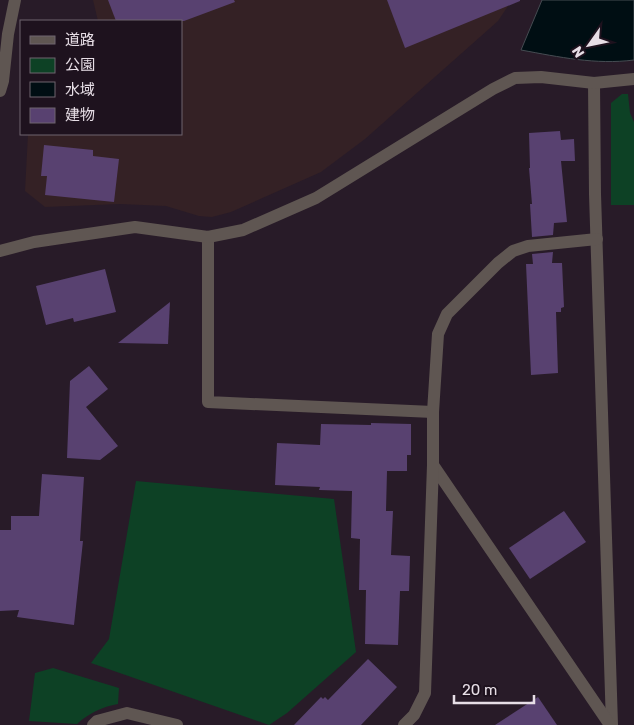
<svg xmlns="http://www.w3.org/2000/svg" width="634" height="725" font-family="Rubik,'Noto Sans JP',sans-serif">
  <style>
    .commercial { fill: #342125 }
    .green { fill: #0d4125 }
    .water { fill: #000e13; stroke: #454c52 }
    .building { fill: #584170 }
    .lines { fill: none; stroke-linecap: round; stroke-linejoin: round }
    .minor { stroke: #5f5652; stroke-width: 12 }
    .tertiary { stroke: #5f5652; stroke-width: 12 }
  </style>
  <rect width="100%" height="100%" fill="#281b28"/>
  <path class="commercial" d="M 93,0 L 512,0 L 498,21 L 365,139 L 321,172 L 231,212 L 212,217 L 199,216 L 166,206 L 120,204 L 45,207 L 25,191 L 28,134 L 181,134 L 181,21 L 98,21 Z"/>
  <g class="green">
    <path d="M 622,94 L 628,94 L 630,113 L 634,122 L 634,205 L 611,205 L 611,103 Z"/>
    <path d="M 136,481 L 334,499 L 356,652 L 287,713 L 269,725 L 91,663 L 109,639 Z"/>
    <path d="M 53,668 L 119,688 L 118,704 C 102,707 89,713 77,724 L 29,721 L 35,673 Z"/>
  </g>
  <path class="water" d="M 542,0 L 634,0 L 634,60 C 596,65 559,57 521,50 Z"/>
  <g class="building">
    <path d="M 108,0 L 234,0 L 235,2 L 184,21 L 116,21 Z"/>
    <path d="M 387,0 L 520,0 L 520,1 L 405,48 Z"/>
    <path d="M 560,131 L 561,140 L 574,139 L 575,161 L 561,161 L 567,222 L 554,223 L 553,235 L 532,237 L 530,204 L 532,204 L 529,168 L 530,168 L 529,133 Z"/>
    <path d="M 44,145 L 93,150 L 93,156 L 119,159 L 114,202 L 45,195 L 47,176 L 41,176 Z"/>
    <path d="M 553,252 L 552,263 L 562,263 L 564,307 L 561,308 L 561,312 L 556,312 L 558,373 L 531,375 L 526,264 L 533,264 L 532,254 Z"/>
    <path d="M 105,269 L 116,312 L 74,322 L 73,318 L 46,325 L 36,286 Z"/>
    <path d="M 170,302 L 168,344 L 118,343 Z"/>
    <path d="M 89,366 L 108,389 L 86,407 L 118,446 L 100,460 L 67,458 L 70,381 Z"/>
    <path d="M 371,423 L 411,424 L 411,455 L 407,455 L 407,471 L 387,471 L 386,511 L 393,511 L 391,555 L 410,556 L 409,591 L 400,591 L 398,645 L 365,644 L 366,590 L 359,590 L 360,539 L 351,538 L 352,491 L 319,490 L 320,487 L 275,485 L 277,443 L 320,445 L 321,424 L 371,425 Z"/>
    <path d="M 42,474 L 84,477 L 80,541 L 83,541 L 74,625 L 17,617 L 19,610 L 0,611 L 0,530 L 11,530 L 11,516 L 39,516 Z"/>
    <path d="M 564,511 L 586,542 L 530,579 L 509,548 Z"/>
    <path d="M 368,659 L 397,687 L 361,725 L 294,725 L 321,697 L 323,699 L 325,697 L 328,700 Z"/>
    <path d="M 538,697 L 557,725 L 495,725 Z"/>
  </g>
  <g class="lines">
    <g class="minor">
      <path d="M 594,83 L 595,194 L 612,725"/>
      <path d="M 208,237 L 208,402 L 433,412"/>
      <path d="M 433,465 L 610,725"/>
      <path d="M 93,725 L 97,721 L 127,713 L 177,725"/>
      <path d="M 404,725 L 414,715 L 425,693 L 433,465 L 433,412 L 438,334 L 447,314 L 498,263 L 513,251 L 528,246 L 597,239"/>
    </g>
    <g class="tertiary">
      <path d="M 0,91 L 3,81 L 8,34 L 15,0"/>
      <path d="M 0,251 L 34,242 L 135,227 L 208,237 L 243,230 L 316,198 L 493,89 L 515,78 L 541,77 L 594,83 L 634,79"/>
    </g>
  </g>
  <rect x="20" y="20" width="162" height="115" fill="#1e121e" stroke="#6e646e"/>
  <rect x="30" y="36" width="25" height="8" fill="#5f5652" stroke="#6e646e"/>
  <text x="65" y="45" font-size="15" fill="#e7dee6">道路</text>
  <rect x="30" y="58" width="25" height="15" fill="#0d4125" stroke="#6e646e"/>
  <text x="65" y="70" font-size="15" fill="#e7dee6">公園</text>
  <rect x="30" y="82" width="25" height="15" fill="#000e13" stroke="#6e646e"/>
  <text x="65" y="95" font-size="15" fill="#e7dee6">水域</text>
  <rect x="30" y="108" width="25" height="15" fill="#584170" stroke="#6e646e"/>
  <text x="65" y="120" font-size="15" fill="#e7dee6">建物</text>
  <g transform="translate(589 45) rotate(237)" stroke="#1e121e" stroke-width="4" paint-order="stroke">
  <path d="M0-4L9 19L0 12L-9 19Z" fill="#e7dee6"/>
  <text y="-8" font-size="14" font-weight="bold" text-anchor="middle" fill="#e7dee6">N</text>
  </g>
  <path d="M454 695v8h80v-8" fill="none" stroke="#e7dee6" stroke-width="2.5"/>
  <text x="462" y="695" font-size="15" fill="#e7dee6" stroke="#1e121e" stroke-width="4" paint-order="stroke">20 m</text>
</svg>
